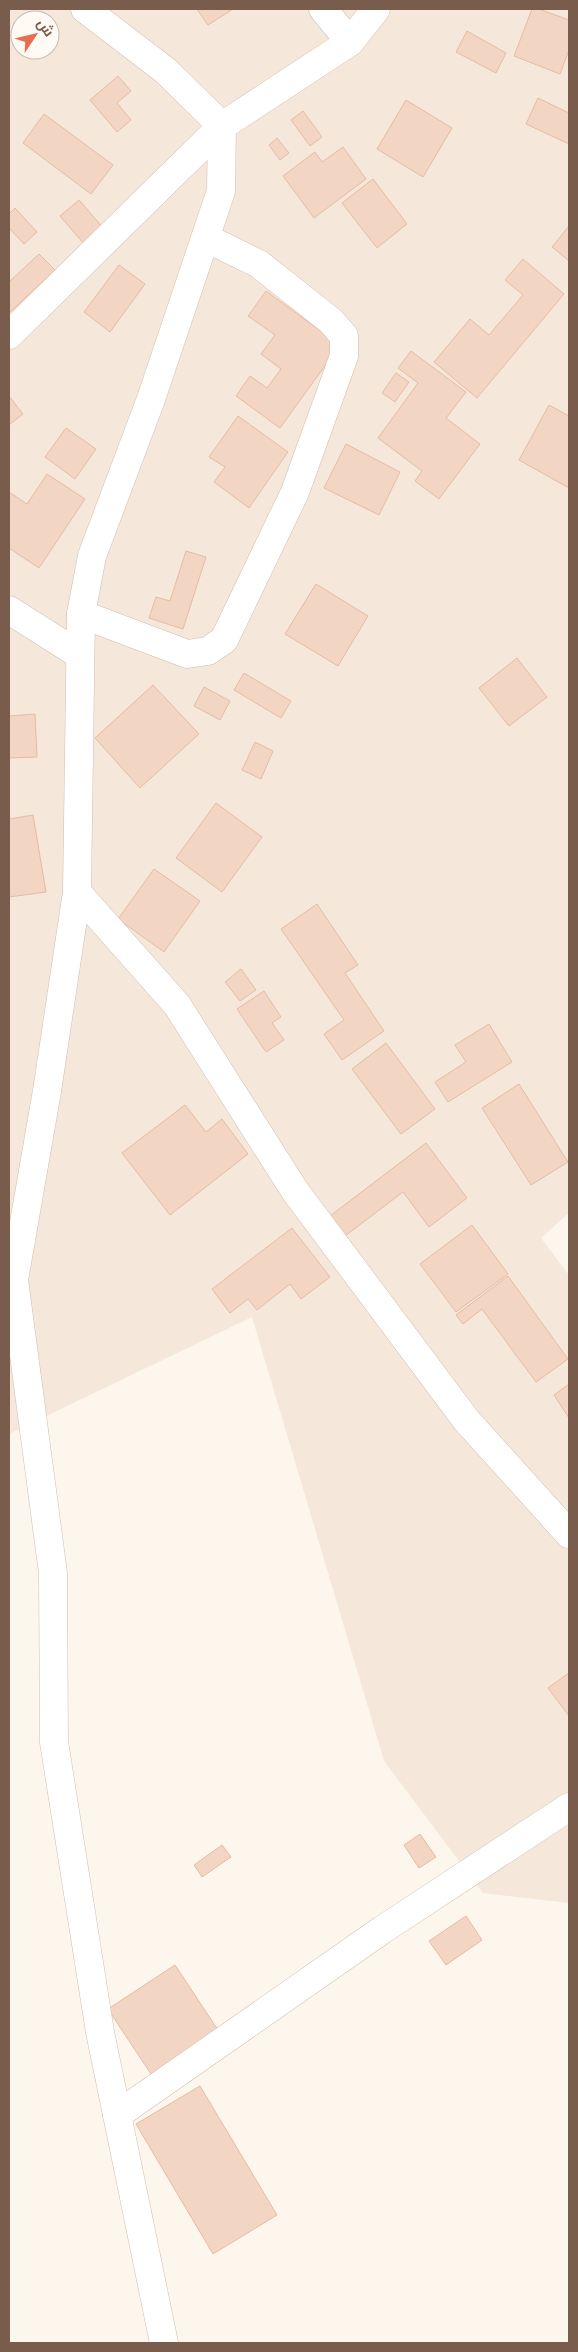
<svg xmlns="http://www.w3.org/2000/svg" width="578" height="2352" font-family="'Sofia Sans Condensed',Cairo,sans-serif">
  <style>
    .residential { fill: #f5e8da; fill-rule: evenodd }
    .building { fill: #f3d5c3; stroke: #e6bba3 }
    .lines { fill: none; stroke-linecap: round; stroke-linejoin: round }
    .minor-casing { stroke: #d1beb0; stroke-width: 29 }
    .minor { stroke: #fff; stroke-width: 28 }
  </style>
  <rect width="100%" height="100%" fill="#fdf6ec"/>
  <path class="residential" d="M 9,9 L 569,9 L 569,1213 L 541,1238 L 569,1275 L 569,1903 L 483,1893 L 384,1761 L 252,1317 L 9,1434 ZM 20,20 L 50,20 L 50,50 L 20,50 Z"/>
  <g class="building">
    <path d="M 197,9 L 233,9 L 208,25 Z"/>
    <path d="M 532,9 L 539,9 L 569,20 L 569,50 L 560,74 L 514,56 Z"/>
    <path d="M 467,31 L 506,53 L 496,73 L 456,52 Z"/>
    <path d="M 118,76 L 131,91 L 117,103 L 131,120 L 117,132 L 90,100 Z"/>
    <path d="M 538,98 L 569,113 L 569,144 L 526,124 Z"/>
    <path d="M 406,100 L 452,128 L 423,177 L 377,149 Z"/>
    <path d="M 303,111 L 322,137 L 310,146 L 291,120 Z"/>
    <path d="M 44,114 L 113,165 L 91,194 L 23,143 Z"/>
    <path d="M 277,138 L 289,153 L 280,160 L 269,145 Z"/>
    <path d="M 343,147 L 366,179 L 314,218 L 283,176 L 315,152 L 322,162 Z"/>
    <path d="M 373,179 L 407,224 L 377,248 L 342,203 Z"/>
    <path d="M 79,200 L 104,229 L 85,245 L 60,216 Z"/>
    <path d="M 15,208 L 37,232 L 24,244 L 9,228 L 9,214 Z"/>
    <path d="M 569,226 L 569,261 L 552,247 Z"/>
    <path d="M 39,254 L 55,270 L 9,313 L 9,282 Z"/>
    <path d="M 523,259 L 564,294 L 477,398 L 434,362 L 470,319 L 489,335 L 523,295 L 505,280 Z"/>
    <path d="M 119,265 L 145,284 L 110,332 L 84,312 Z"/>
    <path d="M 266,291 L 340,345 L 280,428 L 236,396 L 250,376 L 267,388 L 281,369 L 261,354 L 275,335 L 248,316 Z"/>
    <path d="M 411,351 L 466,392 L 446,418 L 480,444 L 439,499 L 415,481 L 422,471 L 378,438 L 418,383 L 398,368 Z"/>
    <path d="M 396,373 L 409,382 L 395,402 L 382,393 Z"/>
    <path d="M 9,396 L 23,414 L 9,425 Z"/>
    <path d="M 549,405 L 569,416 L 569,488 L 519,460 Z"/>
    <path d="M 238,416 L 288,452 L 249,508 L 214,482 L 225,467 L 209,457 Z"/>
    <path d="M 66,428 L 96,449 L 75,479 L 45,457 Z"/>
    <path d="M 346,444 L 400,472 L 379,515 L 324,488 Z"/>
    <path d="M 47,474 L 85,499 L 39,568 L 9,548 L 9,492 L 27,504 Z"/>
    <path d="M 186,551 L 206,557 L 183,629 L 149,618 L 156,597 L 170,601 Z"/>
    <path d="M 316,584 L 368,616 L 338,666 L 285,634 Z"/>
    <path d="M 517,658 L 547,697 L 509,726 L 479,688 Z"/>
    <path d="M 244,673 L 291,701 L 281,718 L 234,690 Z"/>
    <path d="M 153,685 L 199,734 L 140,788 L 95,738 Z"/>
    <path d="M 204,687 L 230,701 L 220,720 L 194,706 Z"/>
    <path d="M 35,714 L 37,757 L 9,758 L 9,716 Z"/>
    <path d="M 255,742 L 273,751 L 261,779 L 242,770 Z"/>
    <path d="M 216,803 L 262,837 L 222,892 L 176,858 Z"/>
    <path d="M 33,815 L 46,892 L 9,897 L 9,819 Z"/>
    <path d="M 154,869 L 200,901 L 164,952 L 118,919 Z"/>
    <path d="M 317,904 L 358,965 L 345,973 L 384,1031 L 342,1060 L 324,1034 L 344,1020 L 281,929 Z"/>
    <path d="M 241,969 L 256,990 L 240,1001 L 225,982 Z"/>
    <path d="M 264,991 L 281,1017 L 272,1023 L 284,1040 L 266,1052 L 237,1009 Z"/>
    <path d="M 489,1024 L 512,1062 L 448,1102 L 435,1082 L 466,1062 L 455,1045 Z"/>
    <path d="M 386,1043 L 435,1109 L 401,1134 L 352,1069 Z"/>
    <path d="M 519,1084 L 568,1162 L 531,1185 L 482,1108 Z"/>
    <path d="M 185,1105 L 206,1132 L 222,1119 L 248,1154 L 170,1215 L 122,1153 Z"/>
    <path d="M 426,1143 L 467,1198 L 429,1227 L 403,1192 L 345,1236 L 330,1216 Z"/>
    <path d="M 472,1225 L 508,1274 L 456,1312 L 420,1264 Z"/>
    <path d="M 292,1228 L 330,1277 L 301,1299 L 290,1284 L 257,1310 L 248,1299 L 230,1313 L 212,1289 Z"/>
    <path d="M 508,1276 L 568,1359 L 536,1382 L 482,1309 L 463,1324 L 456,1315 Z"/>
    <path d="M 569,1384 L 569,1418 L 554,1395 Z"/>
    <path d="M 569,1673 L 569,1716 L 548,1688 Z"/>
    <path d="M 420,1834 L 436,1857 L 419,1868 L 404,1845 Z"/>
    <path d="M 222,1845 L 231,1857 L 202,1877 L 194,1865 Z"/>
    <path d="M 466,1916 L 482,1940 L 446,1965 L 429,1941 Z"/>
    <path d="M 175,1965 L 218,2030 L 151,2074 L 108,2009 Z"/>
    <path d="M 200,2086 L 277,2215 L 213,2254 L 136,2124 Z"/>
  </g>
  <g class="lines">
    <g class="minor-casing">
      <g id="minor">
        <path d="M 85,9 L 166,71 L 222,126 L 221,191 L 151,399 L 92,556 L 81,614 L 77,892 L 47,1091 L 14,1280 L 53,1573 L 54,1742 L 100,2032 L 164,2343"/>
        <path d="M 323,9 L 350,42"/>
        <path d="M 9,335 L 222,126 L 350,42 L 376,9"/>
        <path d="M 9,610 L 80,655"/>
        <path d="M 81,614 L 187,654 L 208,651 L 224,640 L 295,492 L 344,356 L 344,336 L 331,321 L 259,264 L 206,238"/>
        <path d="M 77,892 L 177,1005 L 295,1191 L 467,1421 L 569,1534"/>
        <path d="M 117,2115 L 382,1930 L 569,1807"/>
      </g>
    </g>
    <use href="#minor" class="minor"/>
  </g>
  <rect width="578" height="2352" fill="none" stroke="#7a5c4d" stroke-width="20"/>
  <g transform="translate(35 35) rotate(55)"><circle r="24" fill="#fffaf3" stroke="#cabbb1"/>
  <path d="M0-4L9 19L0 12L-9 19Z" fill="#e76f51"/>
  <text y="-8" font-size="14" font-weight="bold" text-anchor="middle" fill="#7a5c4d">ش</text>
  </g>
</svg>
